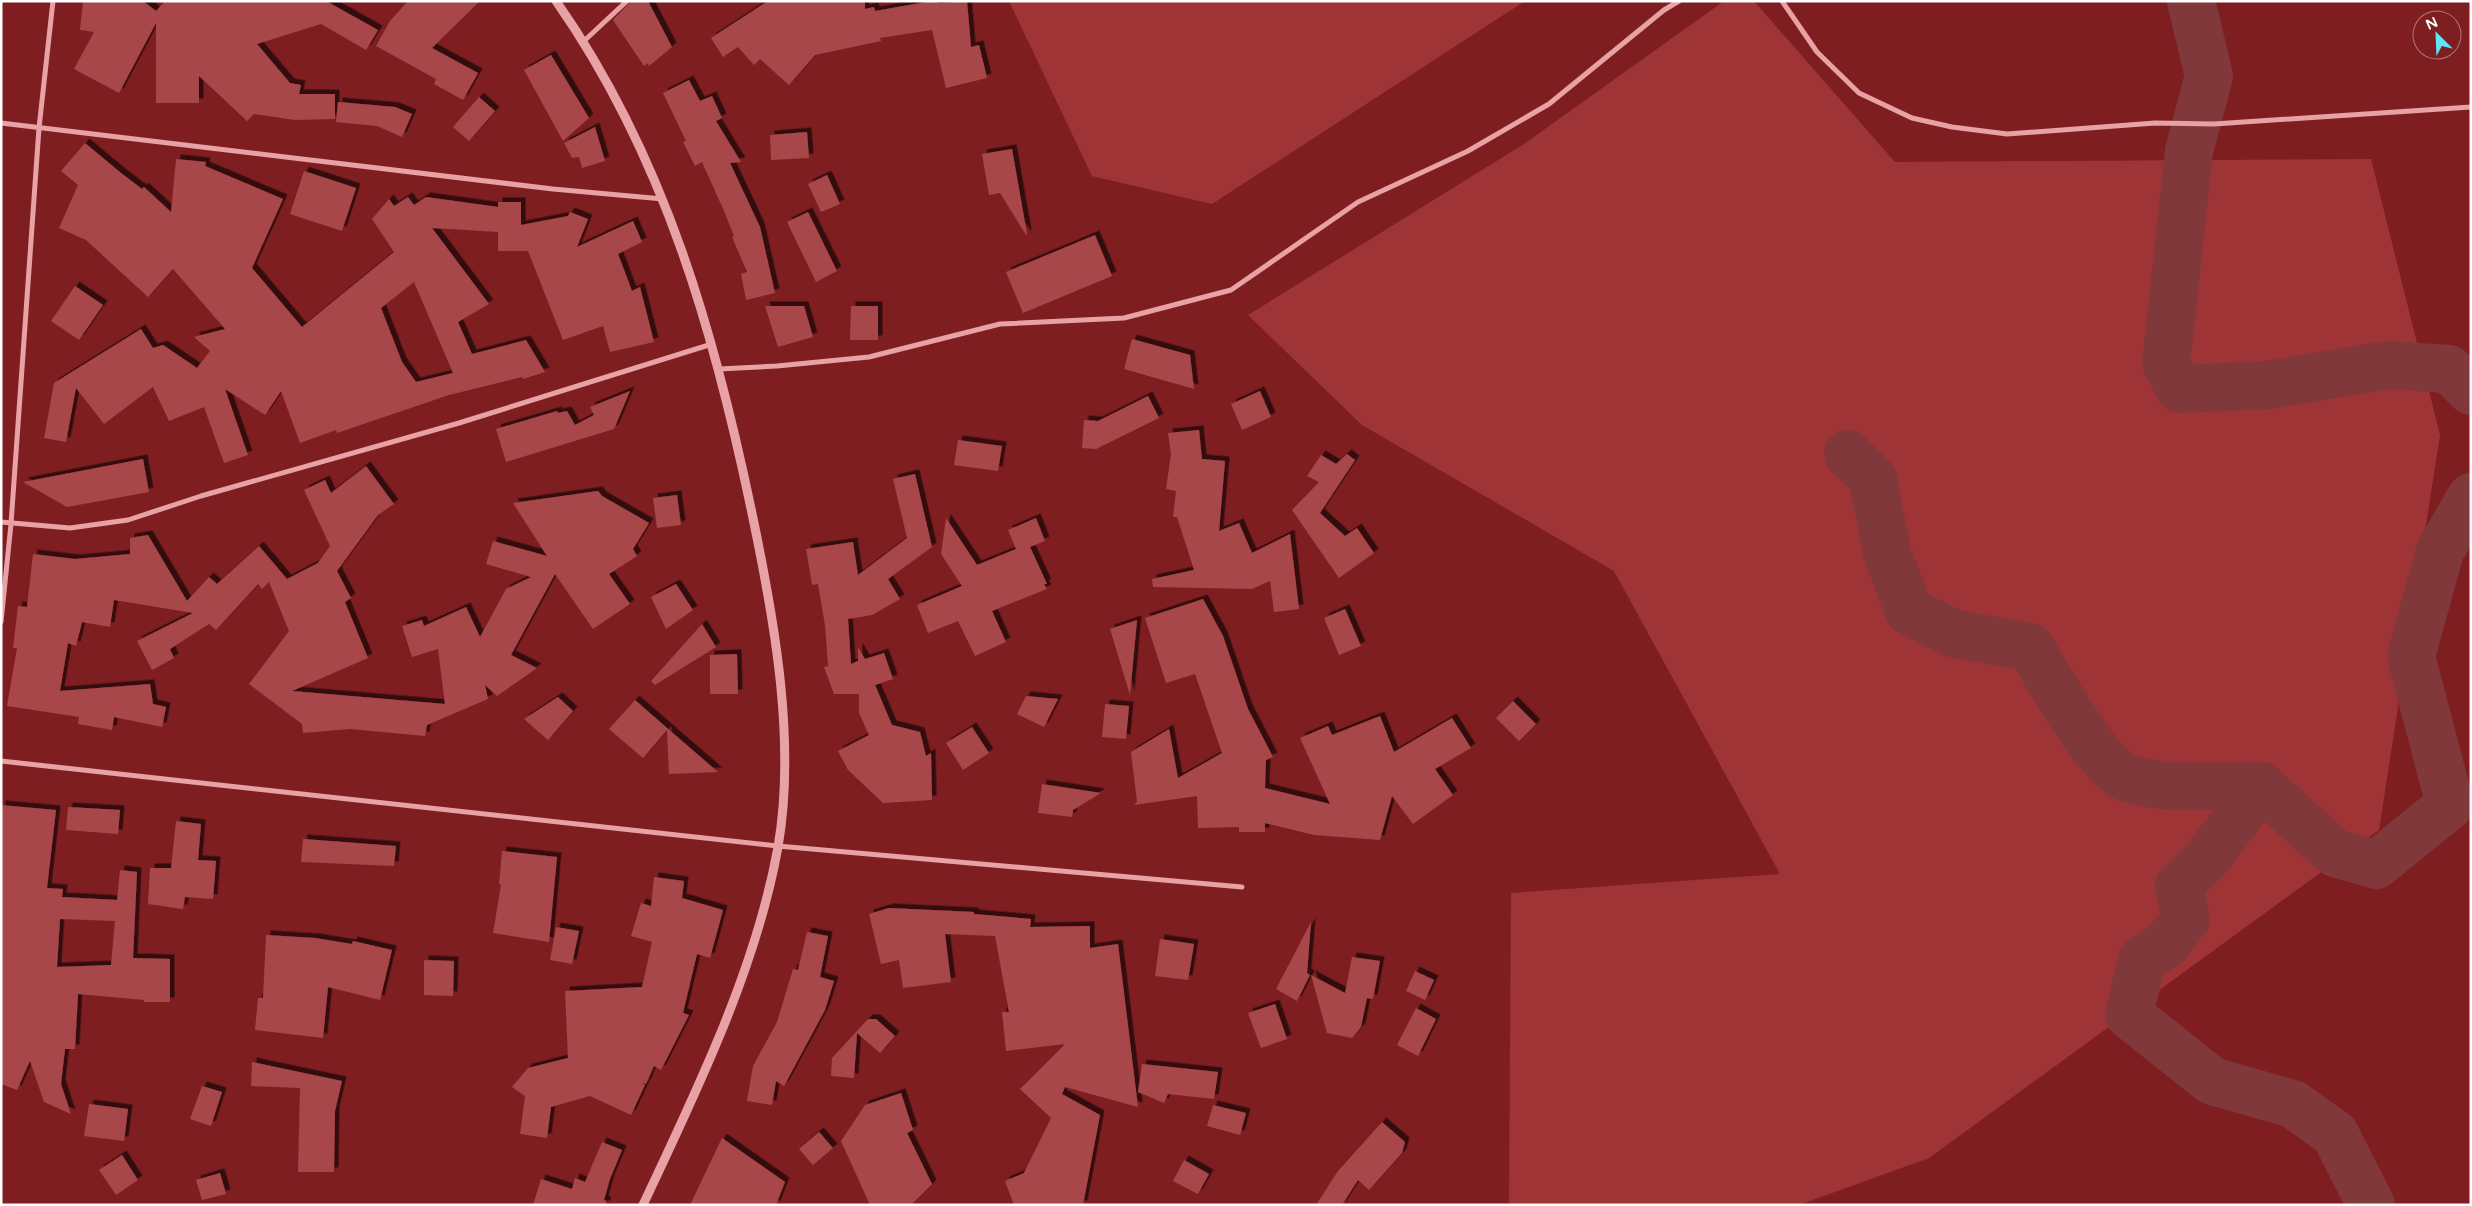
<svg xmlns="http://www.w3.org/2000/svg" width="2472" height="1206" font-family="'Varela Round',sans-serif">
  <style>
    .green { fill: #9f3437 }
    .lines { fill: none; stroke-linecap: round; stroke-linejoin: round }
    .river { stroke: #81383a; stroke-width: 48 }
    .building { fill: #a8464a; fill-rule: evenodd; filter: url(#shadow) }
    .minor { stroke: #e8a1a4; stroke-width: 5 }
    .tertiary { stroke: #e8a1a4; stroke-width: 9 }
  </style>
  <defs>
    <filter id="shadow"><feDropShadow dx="4.5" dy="-4.5" stdDeviation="0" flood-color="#0009"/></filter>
  </defs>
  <rect width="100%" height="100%" fill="#7f1e20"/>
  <g class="green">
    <path d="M 1009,1 L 1525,1 L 1212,204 L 1092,176 Z"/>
    <path d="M 1724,1 L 1754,1 L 1895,162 L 2371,159 L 2440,435 L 2379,830 L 1929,1158 L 1799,1205 L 1509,1205 L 1511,893 L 1780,874 L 1614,571 L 1362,425 L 1248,315 L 1524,144 Z"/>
  </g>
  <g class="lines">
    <g class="river">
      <path d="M 2191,1 L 2209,76 L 2189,151 L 2166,364 L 2180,389 L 2267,385 L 2387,365 L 2449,369 L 2471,391"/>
      <path d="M 1848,454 L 1873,479 L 1887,552 L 1909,611 L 1955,634 L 2030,647 C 2048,676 2097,766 2127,778 C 2160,790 2224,786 2261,786 L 2335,853 L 2376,865 L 2450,805 L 2411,656 L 2440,551 L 2471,497"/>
      <path d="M 2261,786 L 2208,857 L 2179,886 L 2186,918 L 2165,946 L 2142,960 L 2129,1015 L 2212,1081 L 2293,1104 L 2335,1134 L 2371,1205"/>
    </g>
  </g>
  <g class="building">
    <path d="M 83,1 L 143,1 L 156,11 L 165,1 L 326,1 L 378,30 L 366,50 L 321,24 L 257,44 L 290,83 L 301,85 L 299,94 L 335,94 L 335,119 L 295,120 L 254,114 L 247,121 L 199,76 L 199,103 L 156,103 L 156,23 L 119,93 L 74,69 L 94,32 L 80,30 Z"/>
    <path d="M 408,1 L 480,1 L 432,48 L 478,73 L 463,100 L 434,84 L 436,79 L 376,46 L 390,21 Z"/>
    <path d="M 631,1 L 648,1 L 672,47 L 649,66 L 648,63 L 644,66 L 613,20 Z"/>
    <path d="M 768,1 L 865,1 L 865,9 L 874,7 L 875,11 L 932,1 L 940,3 L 967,1 L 971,47 L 979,45 L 987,78 L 946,88 L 932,30 L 880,38 L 881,41 L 815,55 L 789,85 L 760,59 L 754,65 L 738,47 L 723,57 L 711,38 Z"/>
    <path d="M 551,55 L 589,118 L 563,141 L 524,70 Z"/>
    <path d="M 689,80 L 700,101 L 712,96 L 722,118 L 716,121 L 741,162 L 730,163 L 760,227 L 775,293 L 746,300 L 741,274 L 747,272 L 732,237 L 734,236 L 724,211 L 702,162 L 695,166 L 683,142 L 686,141 L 663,93 Z"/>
    <path d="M 479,97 L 495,111 L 469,141 L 453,127 Z"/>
    <path d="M 338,102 L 395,107 L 412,114 L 402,137 L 377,126 L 336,122 Z"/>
    <path d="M 595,127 L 605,161 L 582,168 L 579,157 L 572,158 L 564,143 Z"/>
    <path d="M 807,132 L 809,158 L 771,160 L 770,135 Z"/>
    <path d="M 85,143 L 121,173 L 142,189 L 144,187 L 171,212 L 176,159 L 206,162 L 205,166 L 283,199 L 252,268 L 302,327 L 394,252 L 372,219 L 389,199 L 394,206 L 408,197 L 414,205 L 426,197 L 498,207 L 498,202 L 521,202 L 521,225 L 568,216 L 570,212 L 588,219 L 577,247 L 633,221 L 642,242 L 618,254 L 632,291 L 640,287 L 654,342 L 610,352 L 603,326 L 563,340 L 528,251 L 498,251 L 498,232 L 432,228 L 489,304 L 458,322 L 472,354 L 526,340 L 545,372 L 523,379 L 522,377 L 449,395 L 337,433 L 336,430 L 300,443 L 281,391 L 265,415 L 225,389 L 248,455 L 224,463 L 204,407 L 169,421 L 153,387 L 104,424 L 76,388 L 66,442 L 44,438 L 54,383 L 141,329 L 153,348 L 163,345 L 197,368 L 210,351 L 194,337 L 225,329 L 173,269 L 148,297 L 86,240 L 59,228 L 78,185 L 61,171 ZM 414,282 L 453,373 L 416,382 L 402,362 L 381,308 Z"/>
    <path d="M 1012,149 L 1027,234 L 1026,235 L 1000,193 L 989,195 L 982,154 Z"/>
    <path d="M 304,171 L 356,188 L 342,231 L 290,214 Z"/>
    <path d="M 827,175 L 840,204 L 821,212 L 808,184 Z"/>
    <path d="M 808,212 L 837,271 L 816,282 L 787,222 Z"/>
    <path d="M 1095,235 L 1112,276 L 1023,313 L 1006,272 Z"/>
    <path d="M 75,286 L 103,305 L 79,340 L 51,321 Z"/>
    <path d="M 765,306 L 804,306 L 813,337 L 778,347 Z"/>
    <path d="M 851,306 L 878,306 L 878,340 L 850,340 Z"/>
    <path d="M 1132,339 L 1190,355 L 1194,389 L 1124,369 Z"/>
    <path d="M 630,391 L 614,429 L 506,462 L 496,429 L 557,411 L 558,413 L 567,411 L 575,425 L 594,415 L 590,407 Z"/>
    <path d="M 1260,391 L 1271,417 L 1242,430 L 1231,404 Z"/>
    <path d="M 1148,396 L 1159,418 L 1096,449 L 1082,448 L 1084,420 L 1098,421 Z"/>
    <path d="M 1199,430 L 1202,459 L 1225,461 L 1219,531 L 1239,523 L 1252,553 L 1290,534 L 1299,609 L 1274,612 L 1270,581 L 1252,589 L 1153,587 L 1152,579 L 1194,570 L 1177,517 L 1173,517 L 1176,491 L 1166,489 L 1171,454 L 1168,433 Z"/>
    <path d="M 958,440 L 1002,446 L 998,471 L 954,465 Z"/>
    <path d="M 1347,454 L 1355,460 L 1320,513 L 1345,536 L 1357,528 L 1374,553 L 1339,578 L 1292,510 L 1319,482 L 1307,476 L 1321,455 L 1336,464 Z"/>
    <path d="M 143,459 L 149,492 L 67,507 L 23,482 Z"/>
    <path d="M 366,466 L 394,504 L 378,515 L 337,571 L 351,598 L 345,602 L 368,658 L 292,691 L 445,704 L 438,649 L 412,657 L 402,626 L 422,620 L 424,626 L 466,607 L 480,637 L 506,589 L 531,577 L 486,564 L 493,541 L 547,556 L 513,503 L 598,491 L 602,496 L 649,523 L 633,549 L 637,556 L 609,574 L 630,604 L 593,629 L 555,574 L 511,655 L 537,668 L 497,696 L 485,685 L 488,699 L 427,725 L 425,736 L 350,729 L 303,733 L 302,724 L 249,684 L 289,631 L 269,582 L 262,589 L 258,584 L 216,630 L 209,624 L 170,649 L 174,658 L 152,670 L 137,641 L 193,613 L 114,600 L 110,627 L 82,622 L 76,646 L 68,643 L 60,691 L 150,684 L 153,704 L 166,707 L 162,727 L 114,717 L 112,730 L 78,724 L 79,717 L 7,706 L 17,648 L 13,648 L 18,606 L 27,607 L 33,554 L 75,559 L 130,554 L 130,538 L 148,535 L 187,601 L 209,577 L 217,584 L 259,546 L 287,579 L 318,563 L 330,546 L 304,490 L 325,480 L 331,493 Z"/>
    <path d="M 915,474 L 932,547 L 888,579 L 900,599 L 872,615 L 848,619 L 851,664 L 858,661 L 858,647 L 865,659 L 884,653 L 893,679 L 875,685 L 892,725 L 920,732 L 926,756 L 931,753 L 932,800 L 883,803 L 848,770 L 838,751 L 869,735 L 859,713 L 859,694 L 834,694 L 824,667 L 828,666 L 825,625 L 818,584 L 812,585 L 806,549 L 853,542 L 858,575 L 907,538 L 893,479 Z"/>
    <path d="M 677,495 L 681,525 L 657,528 L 653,498 Z"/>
    <path d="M 946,518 L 977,565 L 1016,549 L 1008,530 L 1036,518 L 1045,541 L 1030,547 L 1047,584 L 1044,584 L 1047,589 L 992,611 L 1006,642 L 975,656 L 958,621 L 928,633 L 917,605 L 962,586 L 941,554 Z"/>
    <path d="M 676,584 L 693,610 L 666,629 L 651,597 Z"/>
    <path d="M 1203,599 L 1223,636 L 1248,709 L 1273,757 L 1266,760 L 1265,788 L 1330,804 L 1300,738 L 1328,726 L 1332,735 L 1380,716 L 1394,752 L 1452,718 L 1471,748 L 1435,769 L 1453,795 L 1413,824 L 1392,796 L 1380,840 L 1314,835 L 1265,823 L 1265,832 L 1239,832 L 1239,827 L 1198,828 L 1197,796 L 1134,805 L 1137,802 L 1131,752 L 1169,729 L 1178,778 L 1222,753 L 1195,674 L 1166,683 L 1145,618 Z"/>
    <path d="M 1345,609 L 1361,646 L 1339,655 L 1324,618 Z"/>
    <path d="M 1137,620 L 1130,695 L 1110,629 Z"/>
    <path d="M 702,624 L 716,647 L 655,685 L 651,681 Z"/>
    <path d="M 737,654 L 738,694 L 710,694 L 710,655 Z"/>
    <path d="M 1026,696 L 1058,699 L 1044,727 L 1017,714 Z"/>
    <path d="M 558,697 L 573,711 L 548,740 L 524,719 Z"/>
    <path d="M 635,700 L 667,728 L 718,772 L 669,774 L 667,730 L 643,758 L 609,729 Z"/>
    <path d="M 1513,701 L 1536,724 L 1519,741 L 1496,718 Z"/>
    <path d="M 1105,704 L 1129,706 L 1126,739 L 1102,737 Z"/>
    <path d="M 972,727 L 989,753 L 963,770 L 946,743 Z"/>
    <path d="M 1042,784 L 1101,793 L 1073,810 L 1072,817 L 1038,813 Z"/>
    <path d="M 1,805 L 56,810 L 47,888 L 63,889 L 62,897 L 117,900 L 120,870 L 137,872 L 133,958 L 170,959 L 170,1002 L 144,1002 L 144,1000 L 78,994 L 75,1049 L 65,1049 L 61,1084 L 71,1114 L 44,1102 L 30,1061 L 17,1090 L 1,1084 ZM 60,919 L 115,921 L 111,965 L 57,967 Z"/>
    <path d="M 68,807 L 120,810 L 118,834 L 66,830 Z"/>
    <path d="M 176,821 L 201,824 L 198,860 L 216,861 L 213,899 L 185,897 L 183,909 L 148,904 L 150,868 L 171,868 Z"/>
    <path d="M 303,839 L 396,846 L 394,866 L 301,862 Z"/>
    <path d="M 502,851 L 557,857 L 549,942 L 493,933 L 501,885 L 499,884 Z"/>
    <path d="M 654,877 L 684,881 L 682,898 L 723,910 L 710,958 L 697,954 L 683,1013 L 689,1015 L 661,1070 L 654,1066 L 646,1084 L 642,1083 L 645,1085 L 631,1115 L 590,1096 L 551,1107 L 547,1138 L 520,1134 L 525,1096 L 512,1087 L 528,1068 L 568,1058 L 565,991 L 642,987 L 652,942 L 631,936 L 641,903 L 651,906 Z"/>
    <path d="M 889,908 L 974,912 L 974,914 L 1031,919 L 1030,927 L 1090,926 L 1090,948 L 1118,944 L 1138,1107 L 1065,1087 L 1062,1094 L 1100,1115 L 1083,1205 L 1014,1205 L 1005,1181 L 1024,1173 L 1051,1118 L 1020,1089 L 1065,1044 L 1006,1051 L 1002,1012 L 1009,1012 L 995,936 L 945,934 L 951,982 L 903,988 L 899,960 L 881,964 L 869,914 Z"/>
    <path d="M 1311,922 L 1307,973 L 1310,975 L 1297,1001 L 1276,989 Z"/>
    <path d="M 556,927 L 579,931 L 572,964 L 550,960 Z"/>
    <path d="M 807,932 L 828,936 L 820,977 L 834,981 L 825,1010 L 784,1086 L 776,1081 L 772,1105 L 747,1101 L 753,1066 L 777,1022 L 793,969 L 798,970 Z"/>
    <path d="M 266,935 L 315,938 L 352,944 L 353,941 L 392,950 L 380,1000 L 328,987 L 323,1038 L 255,1030 L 258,998 L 263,998 Z"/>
    <path d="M 1160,939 L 1194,944 L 1188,980 L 1155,976 Z"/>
    <path d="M 1352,957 L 1380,961 L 1373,999 L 1367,998 L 1361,1027 L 1352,1038 L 1327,1033 L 1311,975 L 1345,993 Z"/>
    <path d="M 424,960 L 454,961 L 453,996 L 424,995 Z"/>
    <path d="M 1415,971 L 1434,980 L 1425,1000 L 1406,991 Z"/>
    <path d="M 1275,1004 L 1287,1039 L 1261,1048 L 1248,1013 Z"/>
    <path d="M 1416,1008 L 1436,1019 L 1418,1056 L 1397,1045 Z"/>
    <path d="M 868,1019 L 876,1019 L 895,1036 L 880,1053 L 857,1033 L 854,1078 L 831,1076 L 832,1058 Z"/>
    <path d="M 252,1062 L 342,1081 L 335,1111 L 334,1172 L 298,1172 L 300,1088 L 251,1086 Z"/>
    <path d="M 1142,1064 L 1218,1072 L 1214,1099 L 1168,1094 L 1164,1103 L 1138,1092 Z"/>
    <path d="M 202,1086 L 222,1092 L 211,1126 L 190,1119 Z"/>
    <path d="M 901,1093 L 913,1130 L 907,1133 L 932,1184 L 911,1205 L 870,1205 L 841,1141 L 865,1105 Z"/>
    <path d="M 89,1104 L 128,1109 L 124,1141 L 84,1136 Z"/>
    <path d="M 1213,1105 L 1246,1113 L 1240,1135 L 1207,1126 Z"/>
    <path d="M 1382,1122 L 1405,1142 L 1402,1153 L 1369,1190 L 1358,1180 L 1342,1205 L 1316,1205 L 1338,1171 Z"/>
    <path d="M 819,1132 L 833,1148 L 813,1165 L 799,1149 Z"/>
    <path d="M 722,1138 L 785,1182 L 776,1205 L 690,1205 Z"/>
    <path d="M 602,1142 L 622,1150 L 610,1179 L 604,1200 L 606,1201 L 606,1205 L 533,1205 L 541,1179 L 572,1189 L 575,1178 L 585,1182 Z"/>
    <path d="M 122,1155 L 138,1180 L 116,1195 L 99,1170 Z"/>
    <path d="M 1184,1160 L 1209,1174 L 1198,1194 L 1173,1181 Z"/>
    <path d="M 220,1173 L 226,1194 L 202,1200 L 196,1180 Z"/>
  </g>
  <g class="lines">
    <g class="minor">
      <path d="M 1782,1 L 1817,52 L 1859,93 L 1912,118 L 1952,127 L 2007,134 L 2155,123 L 2214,124 L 2471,107"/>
      <path d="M 584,41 L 627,1"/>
      <path d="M 1,123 L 553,189 L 663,199"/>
      <path d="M 719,369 L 777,366 L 869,357 L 1000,324 L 1124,318 L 1231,290 L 1358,202 L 1468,151 L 1549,104 L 1664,10 L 1679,1"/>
      <path d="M 1,522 L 70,528 L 128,520 L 201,496 L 459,423 L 712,344"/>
      <path d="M 1,622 L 11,524 L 39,128 L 53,1"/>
      <path d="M 1,761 L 778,846 L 1242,887"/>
    </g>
    <path class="tertiary" d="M 556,1 C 666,158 716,338 754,523 C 775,624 796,744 778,847 C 756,970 696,1092 643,1205"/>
  </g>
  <rect width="2472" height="1206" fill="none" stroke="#ffffff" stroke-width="5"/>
  <g transform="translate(2437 35) rotate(336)"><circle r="24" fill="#7f1e20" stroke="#b27879"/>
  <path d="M0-4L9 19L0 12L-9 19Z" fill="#60e5f8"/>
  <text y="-8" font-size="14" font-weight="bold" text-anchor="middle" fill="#ffffff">N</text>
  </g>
</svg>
